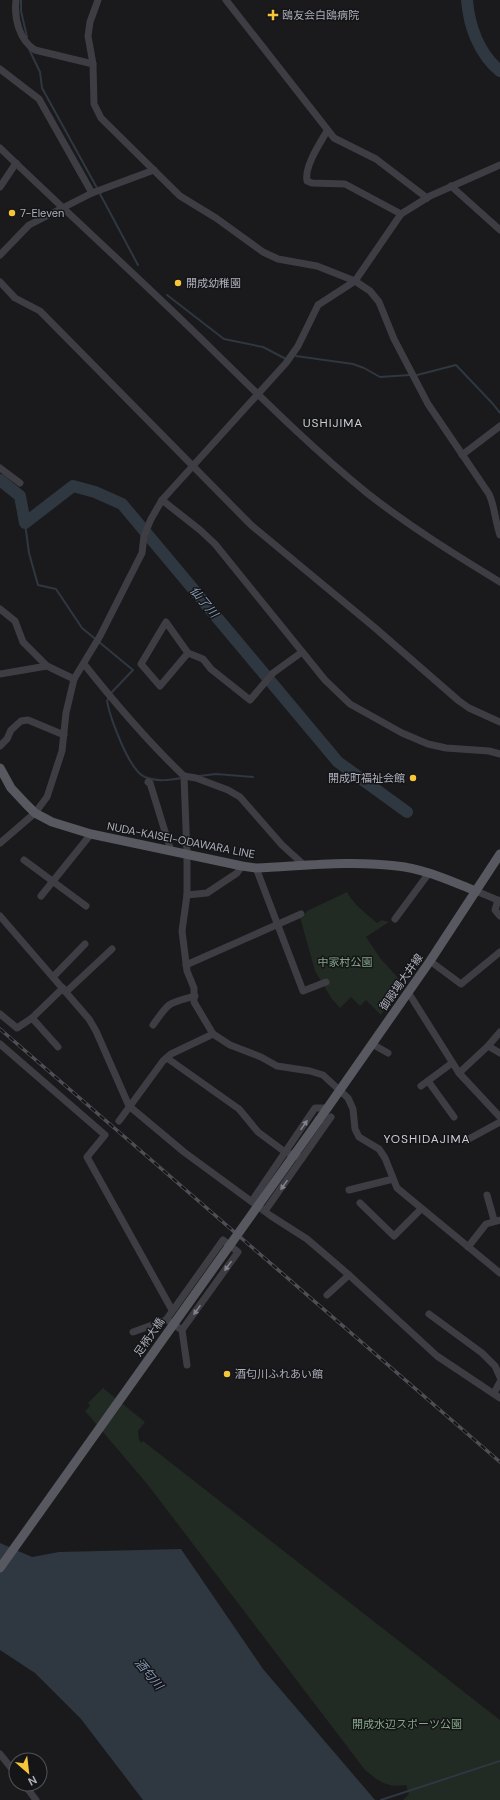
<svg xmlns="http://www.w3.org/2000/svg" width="500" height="1800" font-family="'DM Sans','Noto Sans JP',sans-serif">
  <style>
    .green { fill: #212a23 }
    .water { fill: #2f3741 }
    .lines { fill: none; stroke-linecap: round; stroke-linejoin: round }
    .stream { stroke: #2f3741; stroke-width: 2 }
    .river { stroke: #2f3741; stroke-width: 12 }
    .minor { stroke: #3d3d43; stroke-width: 7 }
    .major { stroke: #575860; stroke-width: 9 }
    .rail-casing { stroke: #4e4f56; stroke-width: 3.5 }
    .rail { stroke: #151517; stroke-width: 2; stroke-dasharray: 6; stroke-linecap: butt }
    .major-bridge { stroke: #575860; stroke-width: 9 }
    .oneway { fill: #80818c }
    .poi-dot { fill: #f5c639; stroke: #151517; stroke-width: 1.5 }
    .labels { text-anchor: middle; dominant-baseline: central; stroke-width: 3; stroke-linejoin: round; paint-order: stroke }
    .poi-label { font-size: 11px; fill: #acafbc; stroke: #151517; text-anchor: start }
    .street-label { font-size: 11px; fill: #acafbc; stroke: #151517 }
    .park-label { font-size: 11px; fill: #83a788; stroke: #151517 }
    .neighbourhood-label { font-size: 12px; letter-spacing: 1px; fill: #cdcfd8; stroke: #151517 }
    .water-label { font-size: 12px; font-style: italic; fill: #839ab7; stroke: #151517 }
  </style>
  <rect width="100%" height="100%" fill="#1a1a1c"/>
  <g class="green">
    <path d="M 347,892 C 354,905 367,914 377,923 L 382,920 L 389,922 L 366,937 L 380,958 L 400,980 L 392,997 L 381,1015 L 366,1000 L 360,1006 L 351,997 L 340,1008 L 332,999 L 315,971 L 300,917 L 303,918 L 307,911 Z"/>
    <path d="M 103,1388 L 145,1422 L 138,1431 L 139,1439 L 141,1443 L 143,1441 L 500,1720 L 500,1800 L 403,1800 L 409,1794 L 406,1785 C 387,1788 380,1782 365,1770 L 148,1485 L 85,1411 L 90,1406 L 88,1403 Z"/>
  </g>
  <path class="water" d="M 0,1543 L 32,1557 L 59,1552 L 181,1549 L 263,1669 L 375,1800 L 143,1800 L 81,1719 L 35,1673 L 0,1650 Z"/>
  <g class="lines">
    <g class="stream">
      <path d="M 21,0 L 21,11 L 27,37"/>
      <path d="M 29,49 L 40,72 L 42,88 L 97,188"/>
      <path d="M 99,192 L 138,265"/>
      <path d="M 167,295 L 224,339 L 263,347 L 286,359"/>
      <path d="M 296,356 L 353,364 L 364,368 L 380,377 L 410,375"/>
      <path d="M 417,375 L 456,365 L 493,404 L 500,413"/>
      <path d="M 25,523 L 29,553 L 38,585 L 56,589 L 82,628 L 133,670 L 111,693"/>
      <path d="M 109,697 L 107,701 C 110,717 129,771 145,777 C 157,782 170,780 182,778"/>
      <path d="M 199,776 L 216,774 L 253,777"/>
      <path d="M 381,1800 L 500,1761"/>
    </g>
    <g class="river">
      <path d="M 467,0 C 469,26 479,54 500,71"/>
      <path d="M 0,480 L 20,496 L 25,523 L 73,486 L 95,492 L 122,504 L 338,762 L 407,812"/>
    </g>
    <g class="minor">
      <path d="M 16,0 C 14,18 19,40 35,50 L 93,64"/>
      <path d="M 98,0 L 90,22 L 88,36 L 93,64 L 94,104 L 101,118 L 180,196 L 216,218 L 263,252 L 278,259 L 317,266 L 355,281 L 370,291 L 379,302 L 394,339 L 428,404 L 489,494 C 495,507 495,521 500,535"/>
      <path d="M 226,0 L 334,138 L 376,159 L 427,198"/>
      <path d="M 0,69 L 39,99 L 92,193"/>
      <path d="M 327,131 C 320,143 304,167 307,181 L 312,183 L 345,184 L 401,214"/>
      <path d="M 0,148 C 62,208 127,267 189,327 C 247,383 304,442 367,493 C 409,526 454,554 500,582"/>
      <path d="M 451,186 L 500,230"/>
      <path d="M 0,187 L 16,163"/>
      <path d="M 0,255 L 29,225 L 92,193 L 154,170"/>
      <path d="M 0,282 L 15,298 L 40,311 L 251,525 L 374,627 L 459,701 L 469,708 L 500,722"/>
      <path d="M 462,455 L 500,426"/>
      <path d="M 0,468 L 20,483"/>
      <path d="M 162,500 L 200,530 L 215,544 L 325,680 L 350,704 L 402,733 L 428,744 L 446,748 L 489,751 L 500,754"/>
      <path d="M 0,609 L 15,621 L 23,642 L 47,666 L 74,679"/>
      <path d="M 188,653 L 160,686 L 141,664 L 166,622 L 188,653 L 203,659 L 211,669 L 250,700 L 273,673 L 302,652"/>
      <path d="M 84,664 C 115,703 147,741 184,776 L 187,855 L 187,895 L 182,931 L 187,971 L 194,988 L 194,1002 L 213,1034 L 230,1045 L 261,1057 L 277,1066 L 310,1071 L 323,1075 L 348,1098 L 353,1109 L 355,1129 L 359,1137 L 379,1149 L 385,1158 L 397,1188 L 500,1273"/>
      <path d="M 0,674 L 47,666"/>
      <path d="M 0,746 L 7,739 L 11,730 L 21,721 L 28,720 L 64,735"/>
      <path d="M 184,776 L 196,778 L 228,790 L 240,797 L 282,845 L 304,865"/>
      <path d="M 148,782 L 150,783 L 171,851"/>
      <path d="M 0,843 L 35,813 L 47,797 L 62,751 L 66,713 L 74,679 L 100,636 L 142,553 L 144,536 L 151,519 L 162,500 L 286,363 L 298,346 L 318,305 L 355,281 L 401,214 L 430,196 L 500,165"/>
      <path d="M 24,860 L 86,906"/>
      <path d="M 256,868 L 303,991 L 326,982"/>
      <path d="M 476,891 L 500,901"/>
      <path d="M 187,895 L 207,893 L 237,873 L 242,866"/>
      <path d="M 41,896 L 91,834"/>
      <path d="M 498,900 L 495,910 L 500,916"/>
      <path d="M 0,916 L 89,1019 L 96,1031 L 129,1106 L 184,1152 L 271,1216 L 307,1239 L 349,1275 L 437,1356 L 500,1398"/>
      <path d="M 395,919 L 429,873"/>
      <path d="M 430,961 L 461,984 L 500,952"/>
      <path d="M 186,965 L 301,914"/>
      <path d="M 53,977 L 85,944"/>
      <path d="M 66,992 L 112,949"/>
      <path d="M 408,992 L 459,1073 L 488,1046 L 500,1032"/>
      <path d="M 0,1014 L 17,1028 L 32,1018 L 63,988"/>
      <path d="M 32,1018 L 58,1047"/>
      <path d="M 153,1025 C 170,1001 167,1004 195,996"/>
      <path d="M 0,1044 L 105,1135 L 87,1157 L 172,1310"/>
      <path d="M 372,1044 L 388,1053"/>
      <path d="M 488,1046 L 500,1053"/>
      <path d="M 167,1058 L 239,1109 L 258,1132 L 285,1152 L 302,1158"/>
      <path d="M 459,1073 L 500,1117"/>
      <path d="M 428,1081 L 454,1117"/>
      <path d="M 421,1086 L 452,1063"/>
      <path d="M 119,1121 L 163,1061 L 171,1054 L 213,1034"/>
      <path d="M 467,1140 L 500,1122"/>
      <path d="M 349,1190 L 393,1179"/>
      <path d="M 487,1195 L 494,1220"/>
      <path d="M 252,1201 L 315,1108 L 328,1108"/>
      <path d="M 360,1203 L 394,1236 L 421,1209"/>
      <path d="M 265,1211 L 331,1117"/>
      <path d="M 468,1247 L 486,1224 L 500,1220"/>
      <path d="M 327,1295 L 349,1275"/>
      <path d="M 429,1314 L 482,1353 L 495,1366 L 500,1377"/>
      <path d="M 170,1322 L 182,1330 L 187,1365"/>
      <path d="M 133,1332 L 166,1320 L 223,1240 L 238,1252 L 182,1330"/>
      <path d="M 494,1393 L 500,1382"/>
      <path d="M 0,1754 L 16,1774"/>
      <path d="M 24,1784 L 36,1800"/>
    </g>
    <g class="major">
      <path d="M 0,768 L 11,788 L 26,804 L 35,813 L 52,822 L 91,834 L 242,866 L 256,868 C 303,866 351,860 397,866 C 425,869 450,881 476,891"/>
      <path d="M 319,1120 L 430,961 L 500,854"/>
    </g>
    <g class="rail-casing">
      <path id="rail" d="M 0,1029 L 500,1462"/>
    </g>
    <use href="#rail" class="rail"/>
    <path class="major-bridge" d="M 0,1568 L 319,1120"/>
  </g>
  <defs><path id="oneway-solid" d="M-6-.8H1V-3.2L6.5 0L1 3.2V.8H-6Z"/></defs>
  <g class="oneway">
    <use href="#oneway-solid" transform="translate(304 1125) rotate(-55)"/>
    <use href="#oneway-solid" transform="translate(284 1185) rotate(125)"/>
    <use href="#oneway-solid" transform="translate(228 1266) rotate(126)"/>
    <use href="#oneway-solid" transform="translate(197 1310) rotate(125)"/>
  </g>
  <g class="poi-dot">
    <path d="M271 9h4v4h4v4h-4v4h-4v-4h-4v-4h4z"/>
    <circle cx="12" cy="213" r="4"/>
    <circle cx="178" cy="283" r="4"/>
    <circle cx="413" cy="778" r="4"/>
    <circle cx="227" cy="1374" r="4"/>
  </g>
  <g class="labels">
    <g class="poi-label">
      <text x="282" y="15">鴎友会白鴎病院</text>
      <text x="20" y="213">7-Eleven</text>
      <text x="186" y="283">開成幼稚園</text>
      <text x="405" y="778" text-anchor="end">開成町福祉会館</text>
      <text x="235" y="1374">酒匂川ふれあい館</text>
    </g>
    <g class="street-label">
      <text transform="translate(181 840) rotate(11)">NUDA-KAISEI-ODAWARA LINE</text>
      <text transform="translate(401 982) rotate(-55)">御殿場大井線</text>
      <text transform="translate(149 1337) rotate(-55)">足柄大橋</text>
    </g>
    <g class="park-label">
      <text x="345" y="962">中家村公園</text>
      <text x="407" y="1724">開成水辺スポーツ公園</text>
    </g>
    <g class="neighbourhood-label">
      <text x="333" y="423">USHIJIMA</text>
      <text x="427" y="1139">YOSHIDAJIMA</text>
    </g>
    <g class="water-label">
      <text transform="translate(204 602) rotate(50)">仙了川</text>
      <text transform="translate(149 1674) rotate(50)">酒匂川</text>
    </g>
  </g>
  <g transform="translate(28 1772) rotate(152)"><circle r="19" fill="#151517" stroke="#515359"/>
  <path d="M0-3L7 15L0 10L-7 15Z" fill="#f5c639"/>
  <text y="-6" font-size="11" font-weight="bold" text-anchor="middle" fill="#acafbc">N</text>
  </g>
</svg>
